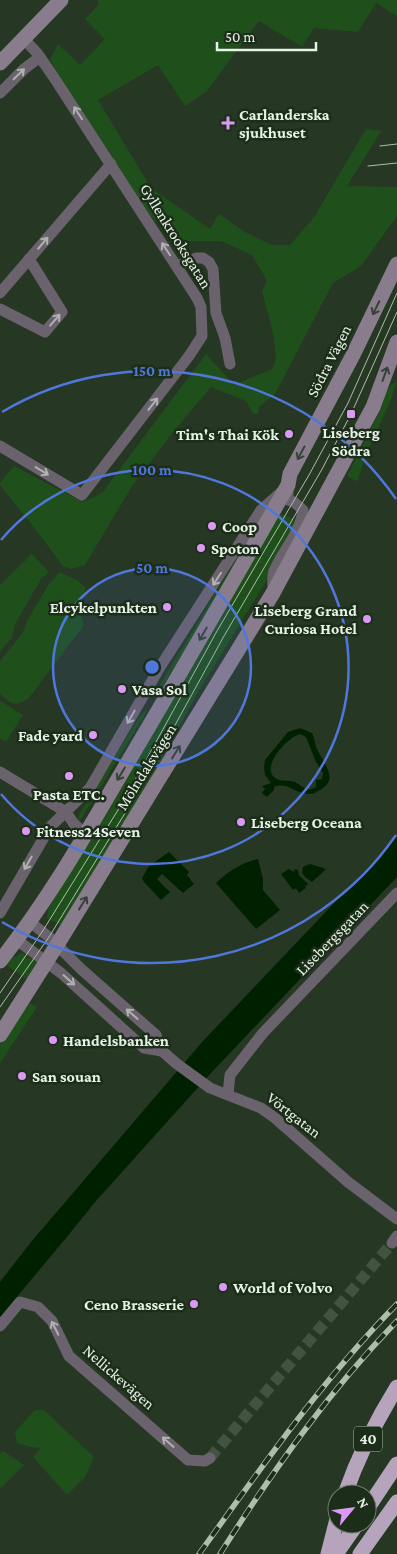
<svg xmlns="http://www.w3.org/2000/svg" width="397" height="1554" font-family="'Crimson Pro',serif">
  <style>
    .green { fill: #1f501b }
    .water { fill: #002100; fill-rule: evenodd }
    .lines { fill: none; stroke-linecap: round; stroke-linejoin: round }
    .street-tunnel { stroke: #435341; stroke-width: 11; stroke-dasharray: 11 5.5; stroke-linecap: butt }
    .street { stroke: #6a626d; stroke-width: 11 }
    .secondary { stroke: #897d8d; stroke-width: 15 }
    .highway { stroke: #b6a4bd; stroke-width: 15 }
    .tram { stroke: #b0bcae; stroke-width: 1 }
    .rail-casing { stroke: #b0bcae; stroke-width: 5.5 }
    .rail { stroke: #1c2d1a; stroke-width: 4; stroke-dasharray: 11; stroke-linecap: butt }
    .oneway { stroke: #afb2b0 }
    .oneway2 { stroke: #374137 }
    .ring { fill: none; stroke: #5077dc; stroke-width: 2.5 }
    .poi-dot { fill: #db99f5; stroke: #1c2d1a; stroke-width: 2 }
    .labels { text-anchor: middle; dominant-baseline: central; stroke-width: 5; stroke-linejoin: round; paint-order: stroke }
    .shield { fill: #1c2d1a; stroke: #abb8aa; stroke-width: 1 }
    .shield-label { font-size: 15px; font-weight: bold; fill: #e8f3e7 }
    .poi-label { font-size: 16px; font-weight: bold; fill: #e8f3e7; stroke: #1c2d1a; text-anchor: start }
    .street-label { font-size: 16px; fill: #e8f3e7; stroke: #1c2d1a }
    .centre { fill: #5077dc; stroke: #1c2d1a; stroke-width: 2.5 }
    .ring-label { font-size: 15px; text-anchor: middle; font-weight: bold; fill: #5077dc; stroke: #1c2d1a; stroke-width: 5; stroke-linejoin: round; paint-order: stroke }
  </style>
  <rect width="100%" height="100%" fill="#263724"/>
  <g class="green">
    <path d="M 98,0 L 397,0 L 397,16 L 376,3 L 358,32 L 314,28 L 302,47 L 259,21 L 206,92 L 185,106 L 158,65 L 98,100 L 151,188 L 210,229 L 219,214 L 245,232 L 272,245 L 290,245 L 314,217 L 366,129 L 381,131 L 347,186 L 397,187 L 397,216 L 361,266 L 333,283 L 275,394 L 259,407 L 258,414 L 253,414 L 246,401 L 211,387 L 174,431 L 132,486 L 85,565 L 71,569 L 63,566 L 36,530 L 0,485 L 0,483 L 14,466 L 83,502 L 102,493 L 206,354 L 234,385 L 272,369 L 276,359 L 274,337 L 262,291 L 267,281 L 252,255 L 221,241 L 186,241 L 154,220 L 126,183 L 50,60 L 58,44 L 80,65 L 105,39 L 85,19 L 98,5 Z"/>
    <path d="M 397,381 L 390,402 L 366,454 L 358,480 L 356,481 L 347,476 L 378,415 L 386,392 L 392,384 Z"/>
    <path d="M 280,514 L 293,518 L 295,522 L 268,578 L 197,694 L 131,815 L 61,925 L 47,918 L 48,910 L 57,894 L 111,807 L 174,691 Z"/>
    <path d="M 251,535 L 212,607 L 162,687 L 153,696 Z"/>
    <path d="M 32,554 L 49,572 L 41,579 L 15,624 L 12,638 L 0,651 L 0,585 Z"/>
    <path d="M 60,572 L 77,580 L 86,588 L 79,610 L 84,625 L 28,699 L 17,704 L 11,703 L 0,694 L 0,661 L 22,634 L 28,619 L 49,584 Z"/>
    <path d="M 0,701 L 23,715 L 6,742 L 0,738 Z"/>
    <path d="M 146,710 L 146,713 L 79,822 L 77,820 L 80,813 L 140,716 Z"/>
    <path d="M 23,953 L 27,957 L 37,961 L 38,964 L 28,980 L 5,964 L 9,959 Z"/>
    <path d="M 28,1002 L 37,1007 L 0,1063 L 0,1046 Z"/>
    <path d="M 35,1410 L 44,1410 L 94,1457 L 85,1477 L 67,1495 L 33,1457 L 41,1448 L 30,1447 L 17,1443 L 15,1432 Z"/>
    <path d="M 3,1451 L 24,1465 L 1,1488 L 0,1486 L 0,1454 Z"/>
  </g>
  <g class="water">
    <path d="M 300,728 L 312,733 C 315,739 315,746 318,751 C 325,765 340,781 318,791 C 314,794 309,795 303,793 C 293,791 286,782 274,787 L 274,790 L 267,797 L 262,793 L 265,789 L 262,786 L 271,783 L 265,775 L 264,768 L 265,760 L 288,732 ZM 300,734 L 306,737 L 316,762 L 323,773 L 322,779 L 316,780 L 316,787 C 306,793 303,786 295,782 C 287,779 279,783 273,776 C 263,764 288,737 300,734 Z"/>
    <path d="M 397,837 L 397,877 L 211,1073 L 96,1201 L 66,1238 L 0,1317 L 0,1282 L 31,1242 L 203,1041 Z"/>
    <path d="M 169,852 L 189,872 L 187,875 L 194,884 L 183,893 L 162,874 L 157,879 L 170,892 L 161,900 L 144,882 L 142,878 L 149,866 Z"/>
    <path d="M 258,859 L 263,879 L 263,890 L 280,910 L 256,929 L 216,883 C 229,871 241,863 258,859 Z"/>
    <path d="M 310,864 L 326,869 L 312,882 L 305,877 L 302,873 L 303,867 Z"/>
    <path d="M 289,869 L 294,872 L 295,869 L 298,870 L 299,875 L 308,884 L 306,886 L 304,885 L 306,888 L 299,893 L 296,888 L 293,890 L 281,874 Z"/>
  </g>
  <g class="lines">
    <path class="street-tunnel" d="M 210,1458 L 392,1243"/>
    <g class="street">
      <path d="M 0,93 L 24,69 L 40,57"/>
      <path d="M 177,266 L 196,258 L 203,258 L 209,262 L 213,269 L 216,313 L 225,338 L 230,364"/>
      <path d="M 0,293 L 111,164"/>
      <path d="M 0,309 L 45,332 L 62,312 L 29,259"/>
      <path d="M 0,446 L 82,495 L 189,356 L 202,336 L 201,307 L 197,298 L 53,76 L 37,53 L 24,39"/>
      <path d="M 273,591 C 273,585 272,577 274,571 C 283,550 300,534 303,510 L 294,502 L 288,500 L 288,485"/>
      <path d="M 0,772 L 66,812 L 74,824 L 86,834"/>
      <path d="M 0,913 L 50,827 L 90,788 L 160,667 L 261,510 L 280,493"/>
      <path d="M 30,922 L 49,937 L 81,969 L 156,1035 L 162,1051 L 177,1064 L 210,1088 L 261,1108 L 275,1118 L 348,1182 L 397,1219"/>
      <path d="M 17,940 L 61,973 L 144,1048 L 162,1051"/>
      <path d="M 228,1094 L 230,1075 L 263,1033 L 397,893"/>
      <path d="M 392,1243 L 397,1236"/>
      <path d="M 0,1326 L 20,1302 L 38,1307 L 52,1321 L 69,1356 L 188,1460 L 205,1461 L 210,1458"/>
    </g>
    <g class="secondary">
      <path d="M 0,63 L 61,0"/>
      <path d="M 0,961 C 48,901 86,834 125,767 C 180,674 234,580 288,485 L 290,474 L 353,355 L 397,264"/>
      <path d="M 0,1035 L 57,945 L 273,593 L 373,407 L 397,342"/>
    </g>
    <g class="highway">
      <path d="M 345,1494 C 358,1457 376,1421 397,1387"/>
      <path d="M 367,1509 L 397,1464"/>
      <path d="M 328,1554 L 337,1519"/>
      <path d="M 336,1554 L 357,1524"/>
      <path d="M 360,1554 L 397,1502"/>
    </g>
    <g class="tram">
      <path d="M 380,146 L 397,144"/>
      <path d="M 368,166 L 397,163"/>
      <path d="M 0,993 L 42,932 L 123,802 L 217,631 L 309,475 L 348,403 L 397,293"/>
      <path d="M 0,1007 L 49,937 L 141,787 L 224,636 L 321,471 L 351,414 L 397,312"/>
    </g>
    <g class="rail-casing">
      <g id="rail">
        <path d="M 199,1554 C 261,1468 322,1380 397,1304"/>
        <path d="M 220,1554 C 272,1472 329,1391 397,1321"/>
      </g>
    </g>
    <use href="#rail" class="rail"/>
  </g>
  <defs><path id="oneway-shaft" d="M-6 0H5M1.5-3L5.5 0L1.5 3" fill="none" stroke-width="1.6" stroke-linecap="round" stroke-linejoin="round" transform="scale(1.25)"/></defs>
  <g class="oneway">
    <use href="#oneway-shaft" transform="translate(19 74) rotate(-44)"/>
    <use href="#oneway-shaft" transform="translate(78 113) rotate(-123)"/>
    <use href="#oneway-shaft" transform="translate(43 243) rotate(-50)"/>
    <use href="#oneway-shaft" transform="translate(166 249) rotate(-123)"/>
    <use href="#oneway-shaft" transform="translate(55 320) rotate(-49)"/>
    <use href="#oneway-shaft" transform="translate(153 404) rotate(-52)"/>
    <use href="#oneway-shaft" transform="translate(42 471) rotate(31)"/>
    <use href="#oneway-shaft" transform="translate(217 579) rotate(123)"/>
    <use href="#oneway-shaft" transform="translate(131 717) rotate(120)"/>
    <use href="#oneway-shaft" transform="translate(28 863) rotate(120)"/>
    <use href="#oneway-shaft" transform="translate(69 980) rotate(42)"/>
    <use href="#oneway-shaft" transform="translate(132 1014) rotate(-139)"/>
    <use href="#oneway-shaft" transform="translate(55 1328) rotate(-117)"/>
    <use href="#oneway-shaft" transform="translate(168 1442) rotate(-139)"/>
  </g>
  <g class="oneway2">
    <use href="#oneway-shaft" transform="translate(376 308) rotate(116)"/>
    <use href="#oneway-shaft" transform="translate(385 374) rotate(-70)"/>
    <use href="#oneway-shaft" transform="translate(301 453) rotate(118)"/>
    <use href="#oneway-shaft" transform="translate(203 634) rotate(120)"/>
    <use href="#oneway-shaft" transform="translate(176 752) rotate(-58)"/>
    <use href="#oneway-shaft" transform="translate(121 774) rotate(121)"/>
    <use href="#oneway-shaft" transform="translate(83 903) rotate(-58)"/>
  </g>
  <circle cx="152" cy="667" r="99" fill="#5077dc" fill-opacity=".12"/>
  <g class="ring">
    <circle cx="152" cy="667" r="99"/>
    <path d="M1 540A197 197 0 1 1 1 794"/>
    <path d="M396 835A296 296 0 0 1 2 922M2 412A296 296 0 0 1 396 499"/>
  </g>
  <g class="poi-dot">
    <path d="M225.5 115.5h5v5h5v5h-5v5h-5v-5h-5v-5h5z"/>
    <rect x="346" y="409" width="10" height="10" rx="2.5"/>
    <circle cx="289" cy="434" r="5"/>
    <circle cx="212" cy="526" r="5"/>
    <circle cx="201" cy="548" r="5"/>
    <circle cx="167" cy="607" r="5"/>
    <circle cx="367" cy="619" r="5"/>
    <circle cx="122" cy="689" r="5"/>
    <circle cx="93" cy="735" r="5"/>
    <circle cx="69" cy="776" r="5"/>
    <circle cx="241" cy="822" r="5"/>
    <circle cx="26" cy="831" r="5"/>
    <circle cx="53" cy="1040" r="5"/>
    <circle cx="22" cy="1076" r="5"/>
    <circle cx="223" cy="1287" r="5"/>
    <circle cx="194" cy="1304" r="5"/>
  </g>
  <g class="labels">
    <rect class="shield" x="354" y="1426.5" width="28" height="25" rx="4"/>
    <g class="shield-label">
      <text x="368" y="1439">40</text>
    </g>
    <g class="poi-label">
      <text x="239" y="114">Carlanderska<tspan x="239" dy="18">sjukhuset</tspan></text>
      <text x="351" y="432" text-anchor="middle">Liseberg<tspan x="351" dy="18">Södra</tspan></text>
      <text x="279" y="434" text-anchor="end">Tim's Thai Kök</text>
      <text x="222" y="526">Coop</text>
      <text x="211" y="548">Spoton</text>
      <text x="157" y="607" text-anchor="end">Elcykelpunkten</text>
      <text x="357" y="610" text-anchor="end">Liseberg Grand<tspan x="357" dy="18">Curiosa Hotel</tspan></text>
      <text x="132" y="689">Vasa Sol</text>
      <text x="83" y="735" text-anchor="end">Fade yard</text>
      <text x="69" y="794" text-anchor="middle">Pasta ETC.</text>
      <text x="251" y="822">Liseberg Oceana</text>
      <text x="36" y="831">Fitness24Seven</text>
      <text x="63" y="1040">Handelsbanken</text>
      <text x="32" y="1076">San souan</text>
      <text x="233" y="1287">World of Volvo</text>
      <text x="184" y="1304" text-anchor="end">Ceno Brasserie</text>
    </g>
    <g class="street-label">
      <text transform="translate(176 236) rotate(58)">Gyllenkrooksgatan</text>
      <text transform="translate(329 361) rotate(-63)">Södra Vägen</text>
      <text transform="translate(146 767) rotate(-58)">Mölndalsvägen</text>
      <text transform="translate(332 938) rotate(-46)">Lisebergsgatan</text>
      <text transform="translate(294 1115) rotate(38)">Vörtgatan</text>
      <text transform="translate(119 1377) rotate(41)">Nellickevägen</text>
    </g>
  </g>
  <circle cx="152" cy="667" r="8" class="centre"/>
  <g class="ring-label">
    <text x="152" y="376">150 m</text>
    <text x="152" y="475">100 m</text>
    <text x="152" y="573">50 m</text>
  </g>
  <g transform="translate(352 1509) rotate(61)"><circle r="24" fill="#1c2d1a" stroke="#6e7c6c"/>
  <path d="M0-4L9 19L0 12L-9 19Z" fill="#db99f5"/>
  <text y="-8" font-size="14" font-weight="bold" text-anchor="middle" fill="#e8f3e7">N</text>
  </g>
  <path d="M217 42v8h99v-8" fill="none" stroke="#e8f3e7" stroke-width="2.5"/>
  <text x="225" y="42" font-size="15" fill="#e8f3e7" stroke="#1c2d1a" stroke-width="4" paint-order="stroke">50 m</text>
</svg>
